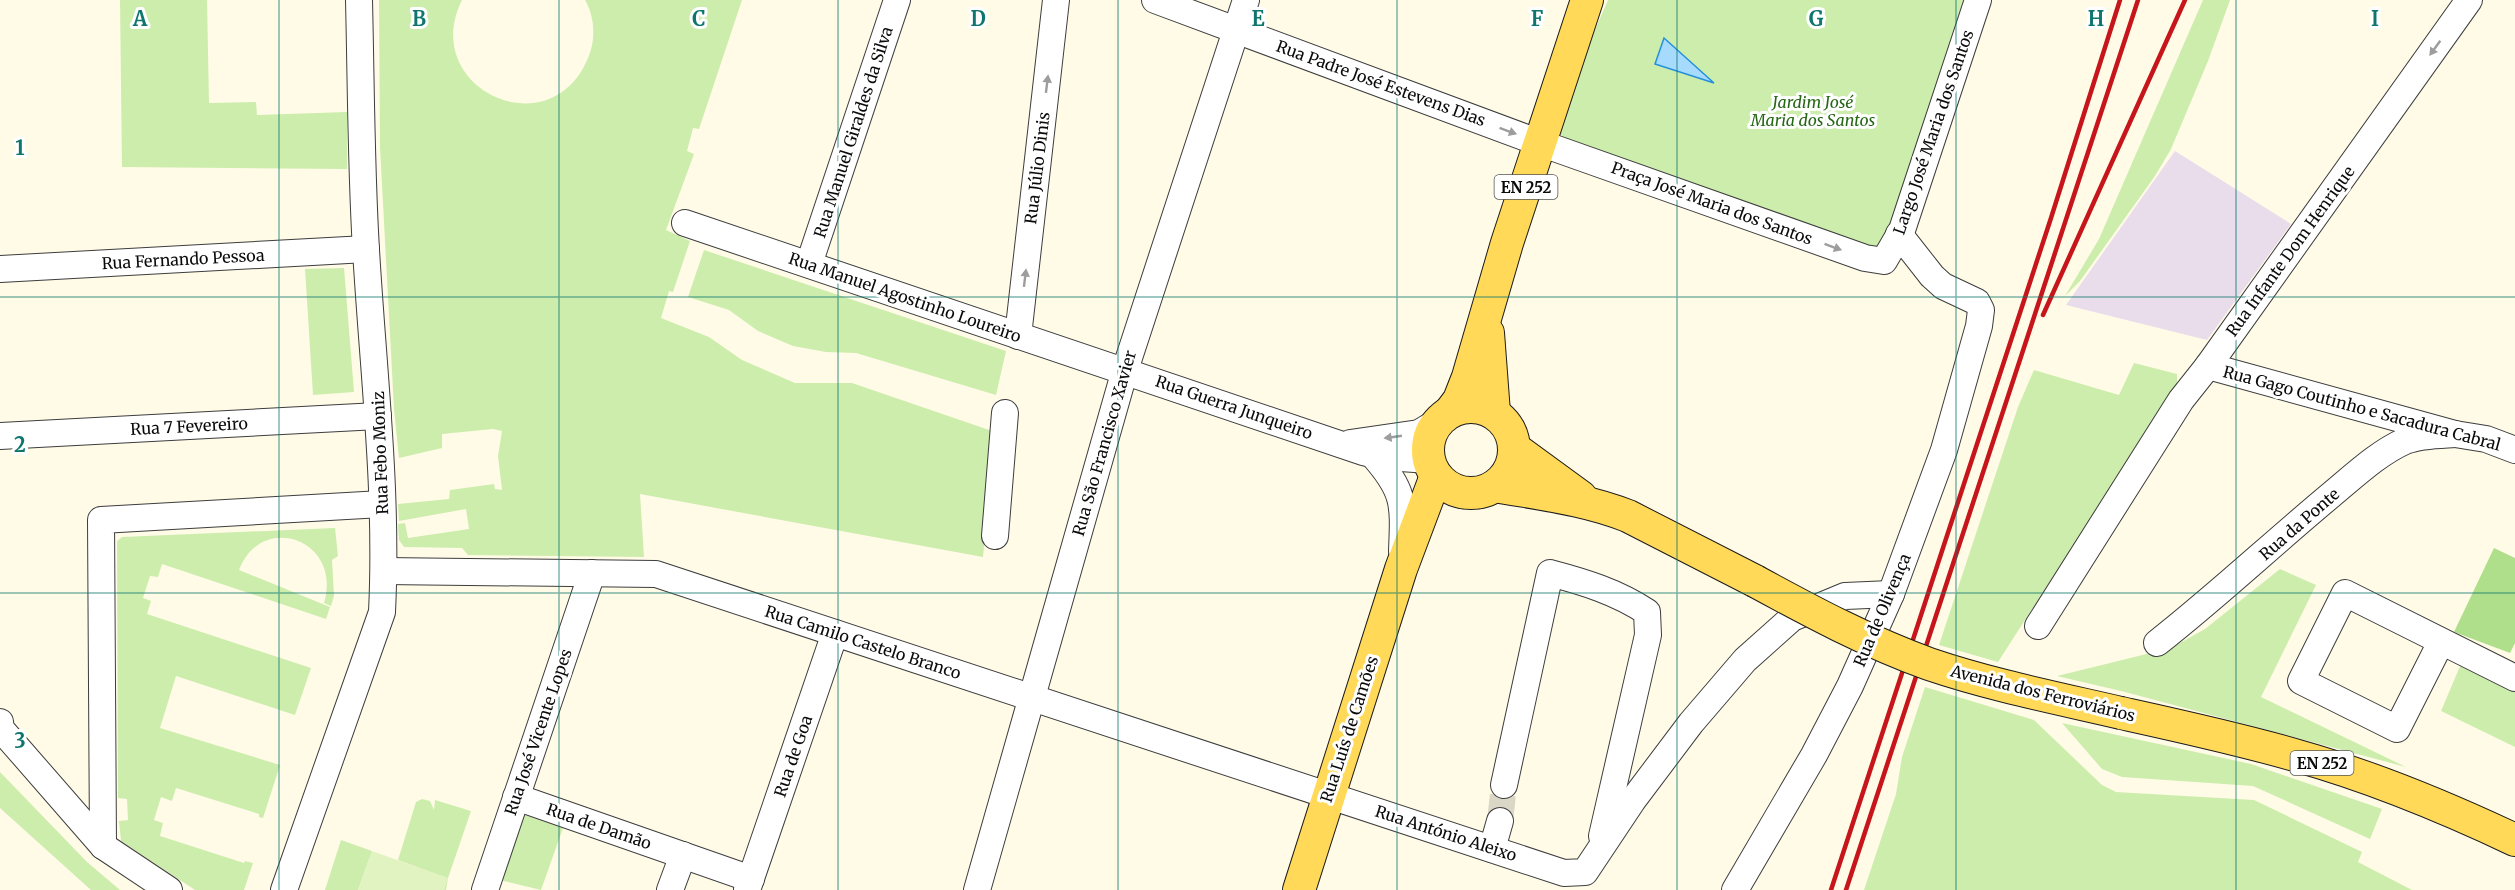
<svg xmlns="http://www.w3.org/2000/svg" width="2515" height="890" font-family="Merriweather,serif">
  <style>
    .industrial { fill: #e9dceb }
    .green { fill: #cdedad }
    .forest { fill: #b0df8b }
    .pitch { fill: #e1f3c0 }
    .water { fill: #a6dbfd; stroke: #2590db; stroke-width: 1.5 }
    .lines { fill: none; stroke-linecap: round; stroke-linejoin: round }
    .minor-tunnel { stroke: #dad7c6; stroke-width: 26; stroke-dasharray: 26 13; stroke-linecap: butt }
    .minor-casing { stroke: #3d3d3d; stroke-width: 28 }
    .major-casing { stroke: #1b1b1b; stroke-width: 34 }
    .minor { stroke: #fff; stroke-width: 26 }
    .major { stroke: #ffd957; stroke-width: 32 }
    .rail { stroke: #c6161b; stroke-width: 4.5 }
    .major-bridge-casing { stroke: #1b1b1b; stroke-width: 34; stroke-linecap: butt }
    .major-bridge { stroke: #ffd957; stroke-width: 32 }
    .oneway { fill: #9d9d9d }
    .grid { fill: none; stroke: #0f766e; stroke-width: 1.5; stroke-opacity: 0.55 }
    .labels { text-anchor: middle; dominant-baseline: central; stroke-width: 6; stroke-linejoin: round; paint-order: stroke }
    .shield { fill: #fff; stroke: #545454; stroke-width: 1.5 }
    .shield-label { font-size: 15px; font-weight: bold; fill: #0a0a0a }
    .street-label { font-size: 16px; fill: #0a0a0a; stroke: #fff }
    .park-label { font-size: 16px; font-style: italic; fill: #256715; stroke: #fff }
    .grid-label { font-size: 20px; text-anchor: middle; font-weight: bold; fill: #0f766e; stroke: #fff; stroke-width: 6; stroke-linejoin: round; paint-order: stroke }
  </style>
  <rect width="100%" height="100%" fill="#fffbe7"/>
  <path class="industrial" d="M 2175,151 L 2291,224 L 2207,340 L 2066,305 Z"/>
  <g class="green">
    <path d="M 120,0 L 207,0 L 209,103 L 256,102 L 257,115 L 347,112 L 347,169 L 122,167 Z"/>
    <path d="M 379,0 L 462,0 C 418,88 550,150 588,58 C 596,40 595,17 585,0 L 742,0 L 699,129 L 693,128 L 687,151 L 694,154 L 666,230 L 690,241 L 673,292 L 669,291 L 661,318 L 709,337 L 742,360 L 795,383 L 852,383 L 995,432 L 983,557 L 640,494 L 644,557 L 468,555 L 462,548 L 404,547 L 399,540 L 398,524 L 405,523 L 408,538 L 469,529 L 466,509 L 399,521 L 398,504 L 449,499 L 450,490 L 494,484 L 495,489 L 502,490 L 498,456 L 502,431 L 493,429 L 442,434 L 442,448 L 399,458 L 394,409 L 380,147 Z"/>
    <path d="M 1608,0 L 1967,0 L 1889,237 L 1876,250 L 1570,141 L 1561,135 L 1561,124 L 1583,57 Z"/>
    <path d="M 2203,0 L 2230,0 L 2208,61 L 2171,149 L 2155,176 L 2080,281 L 2065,296 L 2099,239 Z"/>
    <path d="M 704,250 L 1006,351 L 996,395 L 856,353 L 826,352 L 793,346 L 758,331 L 729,310 L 688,297 Z"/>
    <path d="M 344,268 L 354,392 L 313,395 L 305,269 Z"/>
    <path d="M 2134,363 L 2177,374 L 2177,383 L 1998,662 L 1939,645 L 2018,407 L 2034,370 L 2119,395 Z"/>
    <path d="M 335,528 L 338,556 L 332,560 L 334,596 L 331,606 L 324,603 C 343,539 261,511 239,570 L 330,607 L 326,619 L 162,564 L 158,577 L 150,576 L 143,598 L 151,601 L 147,614 L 311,668 L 295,715 L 176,676 L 160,728 L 280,765 L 263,818 L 259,817 L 259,814 L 176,788 L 172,801 L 161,797 L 154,820 L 163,823 L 160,836 L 244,863 L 245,861 L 253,863 L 244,890 L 195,890 L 121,841 L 119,821 L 128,820 L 127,799 L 118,798 L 117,541 L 122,537 Z"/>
    <path d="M 2280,569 L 2316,585 L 2261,697 L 2406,767 L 2125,692 L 2057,676 L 2171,648 L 2205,629 Z"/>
    <path d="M 2461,664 L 2515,691 L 2515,747 L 2441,711 Z"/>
    <path d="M 1925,687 L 2034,720 L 2102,785 L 2116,792 L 2254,800 L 2362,852 L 2358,862 L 2412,890 L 1864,890 L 1896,794 L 1902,757 Z"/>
    <path d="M 2062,723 L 2251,764 L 2382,809 L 2370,839 L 2253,786 L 2122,777 L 2102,769 Z"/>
    <path d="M 0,772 L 87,862 L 120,890 L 91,890 L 0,808 Z"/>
    <path d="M 422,799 L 430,801 L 434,810 L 435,800 L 471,811 L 448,878 L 446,890 L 444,890 L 447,878 L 398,860 L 416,802 Z"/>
    <path d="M 522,814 L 563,828 L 541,890 L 500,880 Z"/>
    <path d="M 341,840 L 372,851 L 358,890 L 325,890 Z"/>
  </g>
  <path class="forest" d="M 2494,548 L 2515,558 L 2515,643 L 2510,653 L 2454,632 Z"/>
  <path class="pitch" d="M 372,851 L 448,878 L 444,890 L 358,890 Z"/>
  <path class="water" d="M 1664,38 L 1714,83 L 1655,64 Z"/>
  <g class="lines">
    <path class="minor-tunnel" d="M 1500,821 L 1504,785"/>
    <g class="minor-casing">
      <g id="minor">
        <path d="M 1155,0 L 1540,143 L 1865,258 L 1884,261 L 1902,230 L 1978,0"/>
        <path d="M 685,223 L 1363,452 L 1386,457 L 1429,460"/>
        <path d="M 809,264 L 897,0"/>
        <path d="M 0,269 L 366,249"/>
        <path d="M 1018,336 L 1056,0"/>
        <path d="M 2208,366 L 2455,434 L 2486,439 L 2515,450"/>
        <path d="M 0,436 L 378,416"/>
        <path d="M 1350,443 L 1419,433 L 1439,421"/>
        <path d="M 1372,454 C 1405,491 1404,503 1402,551"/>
        <path d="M 995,536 L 1005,413"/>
        <path d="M 384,571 L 656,574 L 1564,873 L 1585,872 L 1633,800 L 1691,723 L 1745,660 L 1792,618 L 1845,596 L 1891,594"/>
        <path d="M 2038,626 L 2181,400 L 2208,366 L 2469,0"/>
        <path d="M 2441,642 L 2397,729 L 2301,681 L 2345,593 L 2515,678"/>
        <path d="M 2157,643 C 2217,596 2272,544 2331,495 C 2354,476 2378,453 2405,441 C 2420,435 2438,435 2455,434"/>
        <path d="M 0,722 L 1,729 L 103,846 L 169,890"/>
        <path d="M 1504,785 L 1550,573 C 1584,582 1617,592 1647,612 L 1648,635 L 1602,836"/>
        <path d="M 516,797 L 751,879"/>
        <path d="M 103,846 L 101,520 L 382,504"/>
        <path d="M 1492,849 L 1500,821"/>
        <path d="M 284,890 L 382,612 C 388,491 373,370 366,250 C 361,167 361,83 359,0"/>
        <path d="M 485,890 L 592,573"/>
        <path d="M 670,890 L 683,855"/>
        <path d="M 747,890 L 835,633"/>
        <path d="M 977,890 L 1125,370 L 1246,0"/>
        <path d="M 1735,890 L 1814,755 L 1850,686 L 1891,594 L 1944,450 L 1979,326 L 1981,310 L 1977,302 L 1943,286 L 1932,276 L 1899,234"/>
      </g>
    </g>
    <g class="major-casing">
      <g id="major">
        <path d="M 1488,333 L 1494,413"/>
        <circle cx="1471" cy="450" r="43"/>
        <path d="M 1450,412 L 1459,400 L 1468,377 L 1507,243 L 1587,0"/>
        <path d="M 1514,448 L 1581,497"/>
        <path d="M 1495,486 C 1540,494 1585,499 1628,516 L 1755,581"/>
        <path d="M 2121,713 C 2180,726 2240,739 2298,756 C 2373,777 2445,807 2515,840"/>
        <path d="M 1299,890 L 1401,569 L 1436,476"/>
      </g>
    </g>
    <use href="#minor" class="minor"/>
    <use href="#major" class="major"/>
    <g class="rail">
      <path d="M 2043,315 L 2185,0"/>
      <path d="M 1831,890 L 2051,218 L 2120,0"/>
      <path d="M 1846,890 L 2138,0"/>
    </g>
    <g class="major-bridge-casing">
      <path id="major-bridge" d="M 1755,581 C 1812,612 1868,642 1929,664 C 1991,685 2056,698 2121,713"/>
    </g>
    <use href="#major-bridge" class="major-bridge"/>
  </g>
  <defs><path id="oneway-solid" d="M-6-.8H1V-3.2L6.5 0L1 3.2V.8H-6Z" transform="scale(1.5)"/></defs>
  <g class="oneway">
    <use href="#oneway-solid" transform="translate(2435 48) rotate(126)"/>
    <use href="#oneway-solid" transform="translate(1047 84) rotate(-83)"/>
    <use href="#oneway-solid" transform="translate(1508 131) rotate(20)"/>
    <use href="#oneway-solid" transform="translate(1833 247) rotate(20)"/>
    <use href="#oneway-solid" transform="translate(1025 278) rotate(-83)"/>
    <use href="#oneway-solid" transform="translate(1393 437) rotate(172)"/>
  </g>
  <path class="grid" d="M 279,0 L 279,890M 559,0 L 559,890M 838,0 L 838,890M 1118,0 L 1118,890M 1397,0 L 1397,890M 1677,0 L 1677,890M 1956,0 L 1956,890M 2236,0 L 2236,890M 0,297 L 2515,297M 0,593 L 2515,593"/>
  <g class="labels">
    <g class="shield">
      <rect x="1494.5" y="175" width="63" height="24" rx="4.5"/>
      <rect x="2290.5" y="751" width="63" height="24" rx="4.5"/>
    </g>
    <g class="shield-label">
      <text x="1526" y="187">EN 252</text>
      <text x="2322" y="763">EN 252</text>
    </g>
    <g class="street-label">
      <text transform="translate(1381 83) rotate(20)">Rua Padre José Estevens Dias</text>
      <text transform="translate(853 132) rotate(-72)">Rua Manuel Giraldes da Silva</text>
      <text transform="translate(1933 132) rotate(-71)">Largo José Maria dos Santos</text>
      <text transform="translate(1037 168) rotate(-83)">Rua Júlio Dinis</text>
      <text transform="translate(1712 203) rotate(20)">Praça José Maria dos Santos</text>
      <text transform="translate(2290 251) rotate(-54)">Rua Infante Dom Henrique</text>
      <text transform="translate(183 259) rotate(-3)">Rua Fernando Pessoa</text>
      <text transform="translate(905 297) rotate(19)">Rua Manuel Agostinho Loureiro</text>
      <text transform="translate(1234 407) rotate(19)">Rua Guerra Junqueiro</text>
      <text transform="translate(2362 408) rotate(15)">Rua Gago Coutinho e Sacadura Cabral</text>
      <text transform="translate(189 426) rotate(-3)">Rua 7 Fevereiro</text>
      <text transform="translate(1104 443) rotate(-74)">Rua São Francisco Xavier</text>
      <text transform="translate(380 453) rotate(-92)">Rua Febo Moniz</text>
      <text transform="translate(2299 524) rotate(-41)">Rua da Ponte</text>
      <text transform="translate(1882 610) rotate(-67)">Rua de Olivença</text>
      <text transform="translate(863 642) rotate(18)">Rua Camilo Castelo Branco</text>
      <text transform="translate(2043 693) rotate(14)">Avenida dos Ferroviários</text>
      <text transform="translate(1349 729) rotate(-72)">Rua Luís de Camões</text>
      <text transform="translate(538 732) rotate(-71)">Rua José Vicente Lopes</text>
      <text transform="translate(793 756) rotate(-71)">Rua de Goa</text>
      <text transform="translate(599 826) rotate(19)">Rua de Damão</text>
      <text transform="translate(1446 833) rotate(18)">Rua António Aleixo</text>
    </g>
    <g class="park-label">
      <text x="1813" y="102">Jardim José<tspan x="1813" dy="18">Maria dos Santos</tspan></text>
    </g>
  </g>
  <g class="grid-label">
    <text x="140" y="26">A</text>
    <text x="419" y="26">B</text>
    <text x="699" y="26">C</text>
    <text x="978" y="26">D</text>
    <text x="1258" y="26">E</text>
    <text x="1537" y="26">F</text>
    <text x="1816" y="26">G</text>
    <text x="2096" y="26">H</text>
    <text x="2375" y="26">I</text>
    <text x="20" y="155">1</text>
    <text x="20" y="452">2</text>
    <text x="20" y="748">3</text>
  </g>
</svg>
